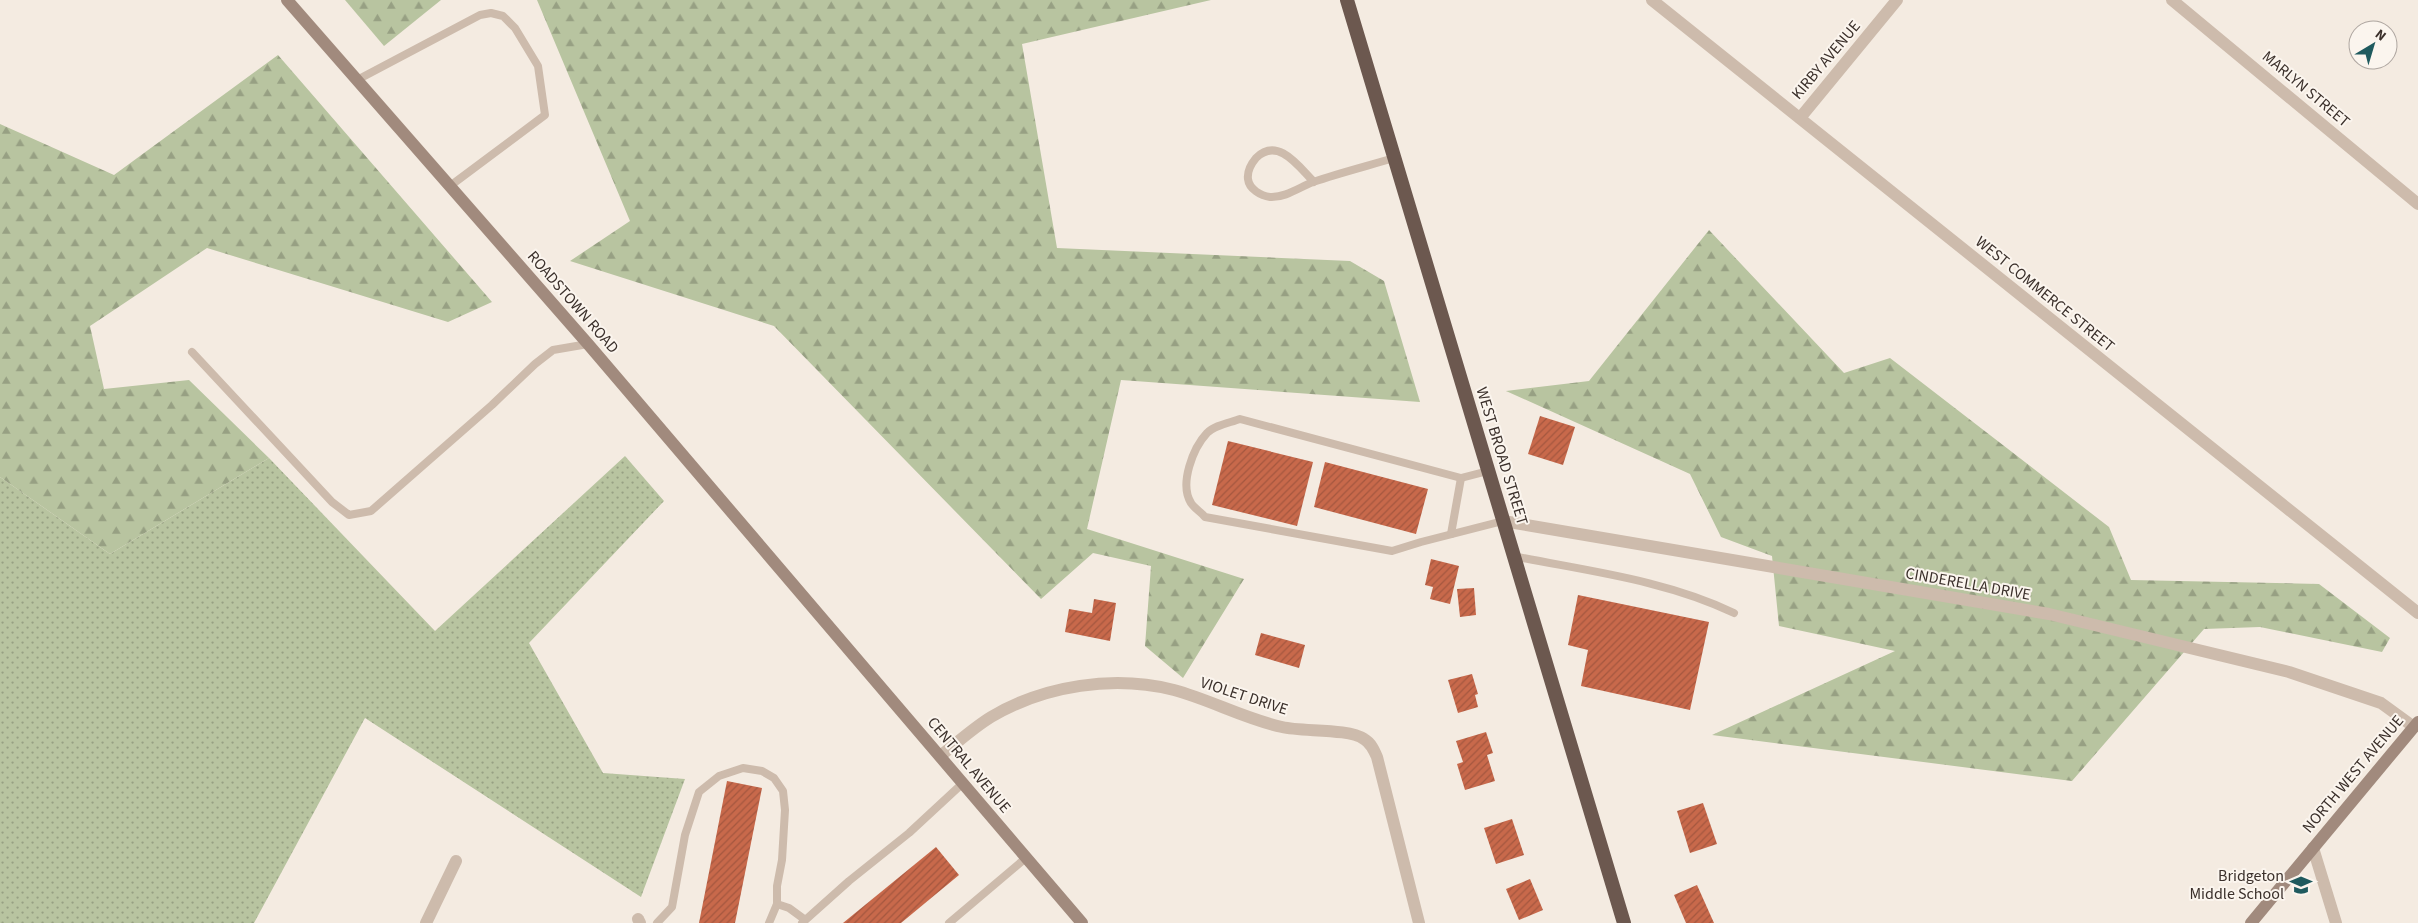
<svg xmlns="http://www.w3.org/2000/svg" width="2418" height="923" font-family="'Source Sans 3',sans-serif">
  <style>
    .grass { fill: url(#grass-dots) }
    .forest { fill: url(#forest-firs) }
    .building { fill: url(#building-hatch) }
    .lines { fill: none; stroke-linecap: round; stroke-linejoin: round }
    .service { stroke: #cdbbac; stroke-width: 8 }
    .minor { stroke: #cdbbac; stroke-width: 12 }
    .tertiary { stroke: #cdbbac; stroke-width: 12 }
    .secondary { stroke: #a18a7d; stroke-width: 12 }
    .trunk { stroke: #6c584f; stroke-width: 14 }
    .labels { text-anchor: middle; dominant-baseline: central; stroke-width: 4; stroke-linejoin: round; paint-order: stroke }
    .street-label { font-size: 16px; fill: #3b302b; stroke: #fbf5ee }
    .poi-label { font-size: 16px; fill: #3b302b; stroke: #fbf5ee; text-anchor: end }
  </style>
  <defs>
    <pattern id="grass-dots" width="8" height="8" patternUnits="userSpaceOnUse" patternTransform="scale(1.25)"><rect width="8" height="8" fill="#b8c4a0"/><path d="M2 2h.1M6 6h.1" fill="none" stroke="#97a083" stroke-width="1.8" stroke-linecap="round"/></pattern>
    <pattern id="forest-firs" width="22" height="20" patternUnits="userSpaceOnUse" patternTransform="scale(1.25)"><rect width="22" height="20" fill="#b8c4a0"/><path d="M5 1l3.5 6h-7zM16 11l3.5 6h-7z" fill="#97a083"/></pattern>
    <pattern id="building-hatch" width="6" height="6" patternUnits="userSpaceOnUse" patternTransform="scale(1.25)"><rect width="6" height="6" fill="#c8694b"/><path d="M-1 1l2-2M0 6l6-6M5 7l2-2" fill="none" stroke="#a4573f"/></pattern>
  </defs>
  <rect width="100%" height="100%" fill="#f4ebe1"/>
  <path class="grass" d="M 625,456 L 664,501 L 529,643 L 603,773 L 685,779 L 641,897 L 365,718 L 254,923 L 0,923 L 0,477 L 110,554 L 269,458 L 435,631 Z"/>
  <g class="forest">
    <path d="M 345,0 L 441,0 L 384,46 Z"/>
    <path d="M 537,0 L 1211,0 L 1022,44 L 1057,248 L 1350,261 L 1384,281 L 1420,402 L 1121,380 L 1087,529 L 1244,579 L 1183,678 L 1145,646 L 1151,566 L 1093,553 L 1041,599 L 774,326 L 570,261 L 630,221 Z"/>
    <path d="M 278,55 L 492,302 L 448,322 L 207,248 L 90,326 L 104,389 L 189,380 L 269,458 L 110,554 L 0,477 L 0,124 L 114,175 Z"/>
    <path d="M 1709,230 L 1844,373 L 1890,358 L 2109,527 L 2131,580 L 2319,584 L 2390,638 L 2382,652 L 2260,627 L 2204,629 L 2072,781 L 1712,735 L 1895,651 L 1779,626 L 1772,556 L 1721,537 L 1690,474 L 1506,391 L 1589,381 Z"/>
  </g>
  <g class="building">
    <path d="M 1540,416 L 1575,427 L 1563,465 L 1528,454 Z"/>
    <path d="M 1228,441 L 1313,462 L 1297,526 L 1212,505 Z"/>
    <path d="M 1325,462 L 1428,489 L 1416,534 L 1314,507 Z"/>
    <path d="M 1431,559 L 1459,566 L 1450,604 L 1430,599 L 1433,587 L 1425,585 Z"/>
    <path d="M 1474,588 L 1476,615 L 1460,617 L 1457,589 Z"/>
    <path d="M 1578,595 L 1709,622 L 1690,710 L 1581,686 L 1588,650 L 1568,645 Z"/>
    <path d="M 1094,599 L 1116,603 L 1110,641 L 1065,632 L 1069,609 L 1092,613 Z"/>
    <path d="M 1261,633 L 1305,645 L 1299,668 L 1255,655 Z"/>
    <path d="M 1472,674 L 1478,694 L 1475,695 L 1478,707 L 1458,713 L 1448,680 Z"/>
    <path d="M 1486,732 L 1493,753 L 1487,755 L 1495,781 L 1465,790 L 1457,764 L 1463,762 L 1456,741 Z"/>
    <path d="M 727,781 L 762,788 L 735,923 L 699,923 Z"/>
    <path d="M 1703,803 L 1717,844 L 1690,853 L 1677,811 Z"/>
    <path d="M 1512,819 L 1524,855 L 1496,864 L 1484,828 Z"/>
    <path d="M 936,847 L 959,875 L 901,923 L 843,923 Z"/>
    <path d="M 1530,879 L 1543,910 L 1519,920 L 1506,889 Z"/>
    <path d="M 1697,885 L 1714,923 L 1686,923 L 1674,895 Z"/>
  </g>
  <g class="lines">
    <g class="service">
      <path d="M 357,80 L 480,15 L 491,13 L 503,16 L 515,28 L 538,66 L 545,115 L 450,186"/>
      <path d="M 1314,182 C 1299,167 1278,136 1256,158 C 1251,164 1247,171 1248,179 C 1249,189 1261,196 1270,197 C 1285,198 1300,187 1313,182 C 1339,173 1367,166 1394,158"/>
      <path d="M 192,352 L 332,502 L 349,515 L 371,511 L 492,405 L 535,364 L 553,350 L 588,344"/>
      <path d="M 1488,471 L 1461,478 L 1240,419 C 1229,423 1215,425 1207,433 C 1193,448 1179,484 1191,503 C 1194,508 1201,512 1205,517 L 1392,551 L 1421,542 L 1503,521"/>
      <path d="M 1451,534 L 1461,478"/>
      <path d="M 1513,556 C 1587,571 1666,580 1734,613"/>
      <path d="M 777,904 L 789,908 L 804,919"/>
      <path d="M 657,923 L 672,907 L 685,835 L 699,792 L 719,776 L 743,768 L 762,771 L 774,778 L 783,791 L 785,810 L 782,860 L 777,886 L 777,904 L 769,923"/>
      <path d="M 802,923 L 849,881 L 909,833 L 963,783"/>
      <path d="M 949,923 L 1027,857"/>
    </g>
    <g class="minor">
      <path d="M 1652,0 L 2418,613"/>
      <path d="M 2172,0 L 2418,204"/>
      <path d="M 1800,118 L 1897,0"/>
      <path d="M 1503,521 L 2049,614 L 2289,672 L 2381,703 L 2414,727"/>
      <path d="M 940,756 C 957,743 973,728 991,717 C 1045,685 1114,675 1174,690 C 1211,700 1245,719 1282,727 C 1302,732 1348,728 1364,739 C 1371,743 1374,750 1377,757 L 1419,923"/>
      <path d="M 638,919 L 640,923"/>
      <path d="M 426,923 L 456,861"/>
    </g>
    <path class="tertiary" d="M 2313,848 L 2336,923"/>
    <g class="secondary">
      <path d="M 287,0 L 588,344 L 1082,923"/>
      <path d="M 2251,923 L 2418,722"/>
    </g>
    <path class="trunk" d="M 1347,0 L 1624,923"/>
  </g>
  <defs>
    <g id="school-bare" transform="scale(1.725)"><path d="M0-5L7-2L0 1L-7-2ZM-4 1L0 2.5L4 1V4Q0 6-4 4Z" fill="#1f5a5e" stroke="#fbf5ee" stroke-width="2.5" paint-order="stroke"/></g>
  </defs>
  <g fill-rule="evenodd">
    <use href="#school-bare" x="2301" y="885"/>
  </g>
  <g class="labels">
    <g class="street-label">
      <text transform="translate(1826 60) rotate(-50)">KIRBY AVENUE</text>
      <text transform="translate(2306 89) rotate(40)">MARLYN STREET</text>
      <text transform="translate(2045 294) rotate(39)">WEST COMMERCE STREET</text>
      <text transform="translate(573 302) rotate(49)">ROADSTOWN ROAD</text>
      <text transform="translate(1502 456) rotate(73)">WEST BROAD STREET</text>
      <text transform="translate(1968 584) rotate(10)">CINDERELLA DRIVE</text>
      <text transform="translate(1244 696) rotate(18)">VIOLET DRIVE</text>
      <text transform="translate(969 765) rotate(50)">CENTRAL AVENUE</text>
      <text transform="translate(2353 774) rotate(-50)">NORTH WEST AVENUE</text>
    </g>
    <g class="poi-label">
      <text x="2284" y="876">Bridgeton<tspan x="2284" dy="18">Middle School</tspan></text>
    </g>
  </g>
  <g transform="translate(2373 45) rotate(38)"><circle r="24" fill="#fbf5ee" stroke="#aea6a0"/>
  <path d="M0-4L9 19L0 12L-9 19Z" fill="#1f5a5e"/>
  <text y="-8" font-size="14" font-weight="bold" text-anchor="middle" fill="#3b302b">N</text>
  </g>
</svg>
